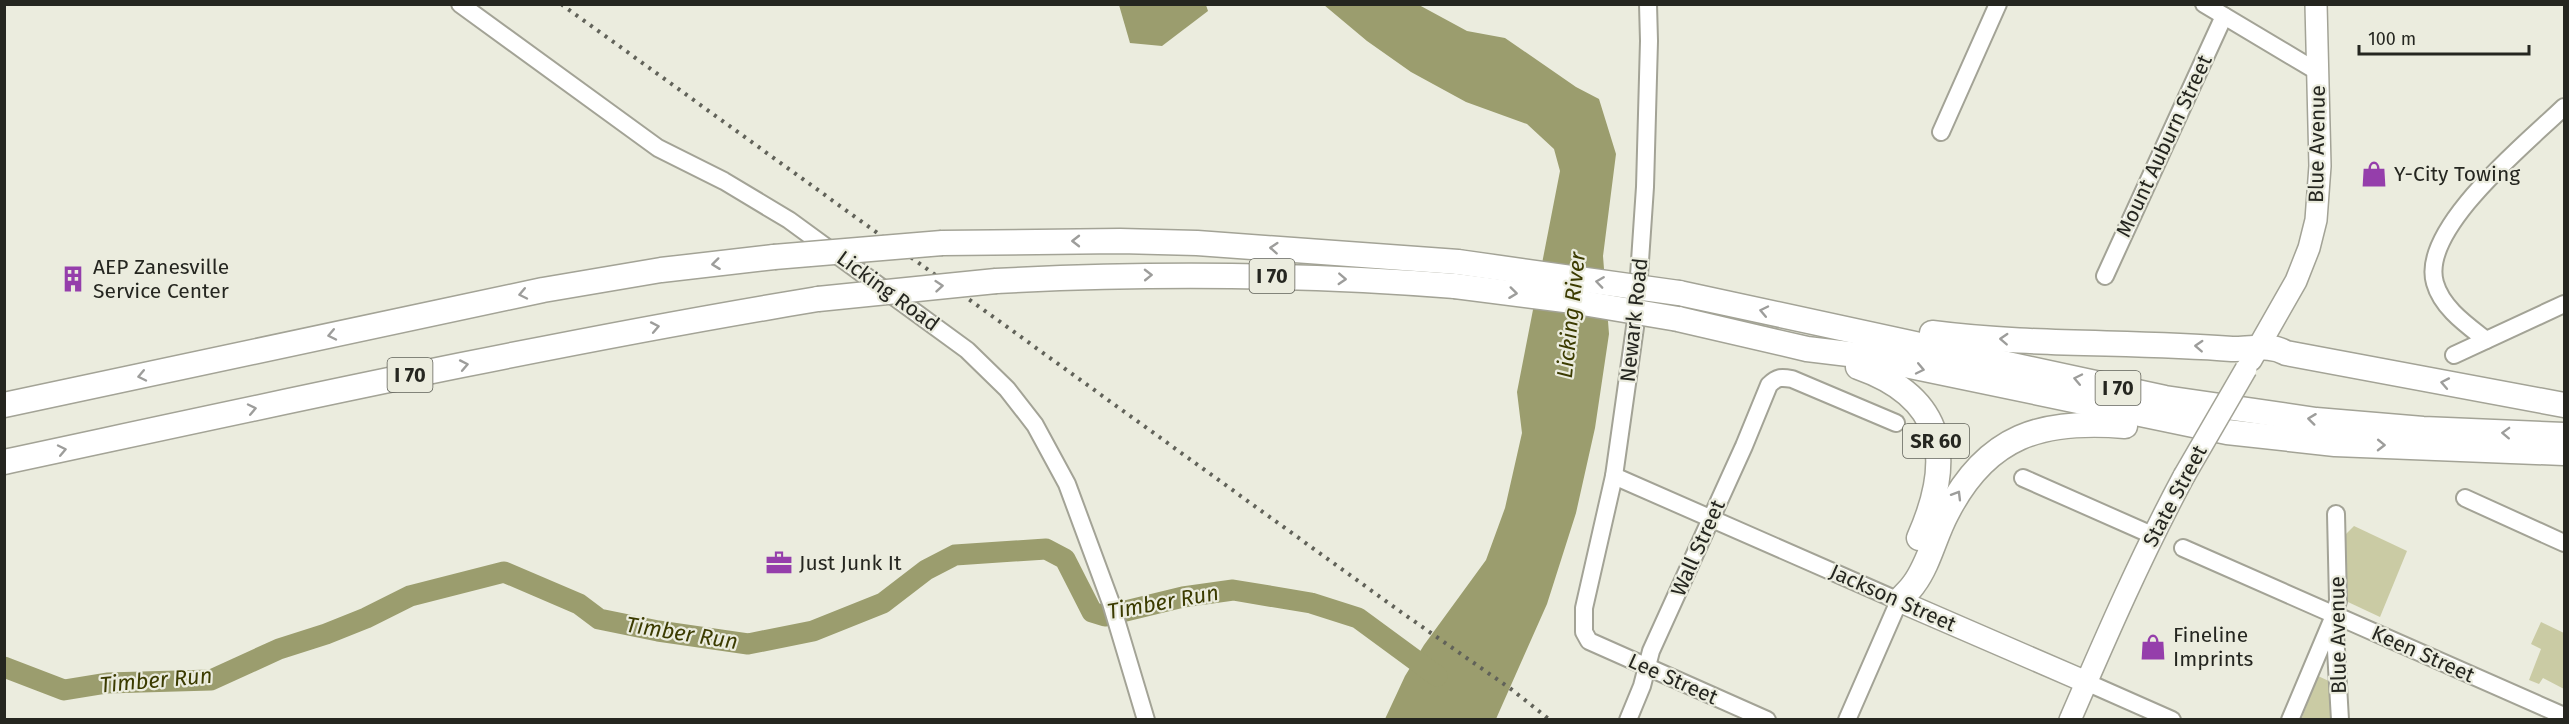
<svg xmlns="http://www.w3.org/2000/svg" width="2569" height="724" font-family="'Fira Sans',sans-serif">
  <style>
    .green { fill: #cacba4 }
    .water { fill: #9b9d6e }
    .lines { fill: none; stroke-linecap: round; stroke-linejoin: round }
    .river { stroke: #9b9d6e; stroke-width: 21 }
    .minor-casing { stroke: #a3a396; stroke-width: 20 }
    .major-casing { stroke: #a3a396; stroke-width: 24 }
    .highway-casing { stroke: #a3a396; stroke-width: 27 }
    .minor { stroke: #fff; stroke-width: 16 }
    .major { stroke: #fff; stroke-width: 21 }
    .highway { stroke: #fff; stroke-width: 24 }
    .rail { stroke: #616259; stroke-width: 4; stroke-dasharray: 3 6; stroke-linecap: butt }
    .major-bridge-casing { stroke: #a3a396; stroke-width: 24; stroke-linecap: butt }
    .highway-bridge-casing { stroke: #a3a396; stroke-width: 27; stroke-linecap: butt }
    .major-bridge { stroke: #fff; stroke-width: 21 }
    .highway-bridge { stroke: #fff; stroke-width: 24 }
    .oneway { stroke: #9d9d9b }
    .labels { text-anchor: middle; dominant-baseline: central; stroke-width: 4.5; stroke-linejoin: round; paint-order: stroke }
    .shield { fill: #ebecde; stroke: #606159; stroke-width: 1.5 }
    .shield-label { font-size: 20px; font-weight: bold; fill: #252620 }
    .street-label { font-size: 21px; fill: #252620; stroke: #ebecde }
    .poi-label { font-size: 21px; fill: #252620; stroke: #ebecde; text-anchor: start }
    .water-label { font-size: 22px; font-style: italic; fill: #3b3b00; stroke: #ebecde }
  </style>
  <rect width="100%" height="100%" fill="#ebecde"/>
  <g class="green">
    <path d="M 2354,526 L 2407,551 L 2380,617 L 2348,602 L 2345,535 Z"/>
    <path d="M 2541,622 L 2564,633 L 2564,689 L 2543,678 L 2539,684 L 2529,680 L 2541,649 L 2531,644 Z"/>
    <path d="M 2318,676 L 2331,682 L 2333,719 L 2301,720 Z"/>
  </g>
  <g class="water">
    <path d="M 1119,5 L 1206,5 L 1208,11 L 1162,46 L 1130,43 Z"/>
    <path d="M 1324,5 L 1419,5 L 1467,31 L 1505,38 L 1576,87 L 1599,99 L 1616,154 L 1603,256 L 1609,334 L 1595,428 L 1576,513 L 1547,604 L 1496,719 L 1385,719 L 1405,676 L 1424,645 L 1486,560 L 1505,508 L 1522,433 L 1517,392 L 1560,171 L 1554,149 L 1527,124 L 1466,102 L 1411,72 L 1367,41 Z"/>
  </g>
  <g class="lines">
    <path class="river" d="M 4,667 L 64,690 L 107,683 L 211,680 L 279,649 L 326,634 L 366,618 L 410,596 L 504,572 L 579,604 L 599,619 L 658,631 L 748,644 L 813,631 L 883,603 L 926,570 L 955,555 L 1046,549 L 1065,559 L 1092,612 L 1105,616 L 1183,597 L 1233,590 L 1311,603 L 1358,618 L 1437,676"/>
    <g class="minor-casing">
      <g id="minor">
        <path d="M 460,4 L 658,148 L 724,181 L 789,220 L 967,350 L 1007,389 L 1035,425 L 1067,484 L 1111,603 L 1146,720"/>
        <path d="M 1648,4 L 1649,41 L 1645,187 L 1636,320 L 1614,476 L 1584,608 L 1584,632 L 1589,641 L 1767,720"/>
        <path d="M 2204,4 L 2318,72"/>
        <path d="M 1941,132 L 1998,4"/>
        <path d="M 2105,276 L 2224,16"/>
        <path d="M 2486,340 C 2467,325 2442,308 2435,283 C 2419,229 2529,141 2564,107"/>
        <path d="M 2454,355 L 2564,304"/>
        <path d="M 1614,476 L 1899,601 L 1847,720"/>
        <path d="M 2023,478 L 2152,535"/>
        <path d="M 2465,498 L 2564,543"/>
        <path d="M 2336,514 L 2338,601 L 2334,615 L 2340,720"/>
        <path d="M 2183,548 L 2564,716"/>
        <path d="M 2086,682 L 2172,720"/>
        <path d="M 1628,720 L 1642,686 L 1651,651 L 1744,446 L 1769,385 C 1777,377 1781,377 1792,379 L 1896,423"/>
        <path d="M 2290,720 L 2333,618"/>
      </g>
    </g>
    <g class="major-casing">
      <g id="major">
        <path d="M 2251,360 L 2296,281 L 2309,248 L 2316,220 L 2320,166 L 2316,4"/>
        <path d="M 1899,601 L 2086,682"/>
        <path d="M 2070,720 C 2106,637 2141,556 2184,476"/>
      </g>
    </g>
    <g class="highway-casing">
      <g id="highway">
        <path d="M 942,243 L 1120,241 L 1197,243 L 1458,262"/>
        <path d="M 996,281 C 1150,273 1302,274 1455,286"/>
        <path d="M 1679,293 L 2165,398 L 2316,420 L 2423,429 L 2564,435"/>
        <path d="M 1678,319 L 1807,349 L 1857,355 L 2227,432 L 2335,444 L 2564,453"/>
        <path d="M 1932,333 C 2032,346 2132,341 2232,349 C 2251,350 2269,343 2286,353 L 2564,405"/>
        <path d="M 1858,367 C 1946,398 1954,459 1919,538"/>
        <path d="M 4,405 L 543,290 L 661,270 L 774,257"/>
        <path d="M 4,462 C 275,404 545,344 818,299"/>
        <path d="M 1899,601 C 1904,595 1910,590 1914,584 C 1929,564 1935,535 1947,513 C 1987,435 2042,419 2125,426"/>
      </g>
    </g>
    <use href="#minor" class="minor"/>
    <use href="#major" class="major"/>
    <use href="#highway" class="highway"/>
    <path class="rail" d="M 561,4 L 1401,612 L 1511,689 L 1550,720"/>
    <g class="major-bridge-casing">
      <path id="major-bridge" d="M 2184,476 L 2246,369"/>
    </g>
    <g class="highway-bridge-casing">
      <g id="highway-bridge">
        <path d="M 774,257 L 942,243"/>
        <path d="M 1458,262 L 1679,293"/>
        <path d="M 1455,286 L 1565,300 L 1678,319"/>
        <path d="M 818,299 L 996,281"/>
      </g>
    </g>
    <use href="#major-bridge" class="major-bridge"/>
    <use href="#highway-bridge" class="highway-bridge"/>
  </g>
  <defs><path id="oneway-chevron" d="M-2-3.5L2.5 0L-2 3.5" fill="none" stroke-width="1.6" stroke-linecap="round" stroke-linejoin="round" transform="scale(1.5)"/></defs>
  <g class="oneway">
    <use href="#oneway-chevron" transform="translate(1076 241) rotate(-180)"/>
    <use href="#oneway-chevron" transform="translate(1274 248) rotate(-176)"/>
    <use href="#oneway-chevron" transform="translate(716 264) rotate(173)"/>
    <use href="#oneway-chevron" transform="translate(1148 275) rotate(-1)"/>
    <use href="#oneway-chevron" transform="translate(1342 279) rotate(3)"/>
    <use href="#oneway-chevron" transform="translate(1600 282) rotate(-172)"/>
    <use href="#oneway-chevron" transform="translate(939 286) rotate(-5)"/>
    <use href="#oneway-chevron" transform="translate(1513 293) rotate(7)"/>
    <use href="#oneway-chevron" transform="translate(523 294) rotate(168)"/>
    <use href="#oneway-chevron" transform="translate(1764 311) rotate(-168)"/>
    <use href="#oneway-chevron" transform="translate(655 327) rotate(-11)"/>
    <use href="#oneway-chevron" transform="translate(332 335) rotate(168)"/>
    <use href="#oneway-chevron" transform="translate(2004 339) rotate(-177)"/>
    <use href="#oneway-chevron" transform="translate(2199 346) rotate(-177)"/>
    <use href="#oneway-chevron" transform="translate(464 365) rotate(-11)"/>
    <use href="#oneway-chevron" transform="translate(1920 369) rotate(12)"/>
    <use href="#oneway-chevron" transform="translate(142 376) rotate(168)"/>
    <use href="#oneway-chevron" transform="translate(2078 379) rotate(-168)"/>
    <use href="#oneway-chevron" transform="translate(2445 383) rotate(-169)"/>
    <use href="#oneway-chevron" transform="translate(252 409) rotate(-12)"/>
    <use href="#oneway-chevron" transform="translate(2312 419) rotate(-173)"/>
    <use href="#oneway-chevron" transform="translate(2506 433) rotate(-178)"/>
    <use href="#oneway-chevron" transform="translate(2381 445) rotate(1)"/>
    <use href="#oneway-chevron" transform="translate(62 450) rotate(-12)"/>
    <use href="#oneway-chevron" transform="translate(1957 495) rotate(-59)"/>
  </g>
  <defs>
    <g id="shop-bare" transform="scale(2.07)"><path d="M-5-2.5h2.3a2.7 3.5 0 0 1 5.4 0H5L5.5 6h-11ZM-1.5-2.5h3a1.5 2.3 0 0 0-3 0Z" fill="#953eab" stroke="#ebecde" stroke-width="2.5" paint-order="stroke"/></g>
    <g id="building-bare" transform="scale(2.07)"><path d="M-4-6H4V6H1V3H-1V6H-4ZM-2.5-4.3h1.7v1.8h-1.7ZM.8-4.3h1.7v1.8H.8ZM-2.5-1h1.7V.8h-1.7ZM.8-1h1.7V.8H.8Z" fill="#953eab" stroke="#ebecde" stroke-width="2.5" paint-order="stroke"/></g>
    <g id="office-bare" transform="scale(2.07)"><path d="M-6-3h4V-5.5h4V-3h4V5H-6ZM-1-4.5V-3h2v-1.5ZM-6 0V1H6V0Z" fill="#953eab" stroke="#ebecde" stroke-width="2.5" paint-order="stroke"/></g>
  </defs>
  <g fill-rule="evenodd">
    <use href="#shop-bare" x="2374" y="174"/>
    <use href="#building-bare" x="73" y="279"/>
    <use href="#office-bare" x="779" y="563"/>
    <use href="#shop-bare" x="2153" y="647"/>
  </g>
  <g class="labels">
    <g class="shield">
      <rect x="1249.5" y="259" width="45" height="34" rx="4.5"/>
      <rect x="387.5" y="358" width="45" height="34" rx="4.5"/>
      <rect x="2095.5" y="371" width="45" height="34" rx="4.5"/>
      <rect x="1903" y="424" width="66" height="34" rx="4.5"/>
    </g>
    <g class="shield-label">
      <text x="1272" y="276">I 70</text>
      <text x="410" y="375">I 70</text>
      <text x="2118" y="388">I 70</text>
      <text x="1936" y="441">SR 60</text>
    </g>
    <g class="street-label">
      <text transform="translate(2317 144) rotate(-89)">Blue Avenue</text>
      <text transform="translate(2164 146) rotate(-65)">Mount Auburn Street</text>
      <text transform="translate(888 291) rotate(36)">Licking Road</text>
      <text transform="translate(1634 320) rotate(-84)">Newark Road</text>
      <text transform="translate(2175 496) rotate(-62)">State Street</text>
      <text transform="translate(1698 548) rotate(-66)">Wall Street</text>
      <text transform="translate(1893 598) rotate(24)">Jackson Street</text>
      <text transform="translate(2338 635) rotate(-91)">Blue Avenue</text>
      <text transform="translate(2423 654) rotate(24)">Keen Street</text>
      <text transform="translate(1673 679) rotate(24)">Lee Street</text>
    </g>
    <g class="poi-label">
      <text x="2394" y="174">Y-City Towing</text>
      <text x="93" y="267">AEP Zanesville<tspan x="93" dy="24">Service Center</tspan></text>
      <text x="799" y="563">Just Junk It</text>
      <text x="2173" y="635">Fineline<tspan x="2173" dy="24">Imprints</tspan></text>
    </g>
    <g class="water-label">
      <text transform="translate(1571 315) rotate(-84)">Licking River</text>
      <text transform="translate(1163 602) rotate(-10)">Timber Run</text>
      <text transform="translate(682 633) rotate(9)">Timber Run</text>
      <text transform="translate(156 680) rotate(-5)">Timber Run</text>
    </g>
  </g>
  <rect width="2569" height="724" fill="none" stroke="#252620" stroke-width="12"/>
  <path d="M2359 45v9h170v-9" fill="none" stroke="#252620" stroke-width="3"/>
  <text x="2368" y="45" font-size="18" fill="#252620" stroke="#ebecde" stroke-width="4.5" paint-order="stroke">100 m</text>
</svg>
